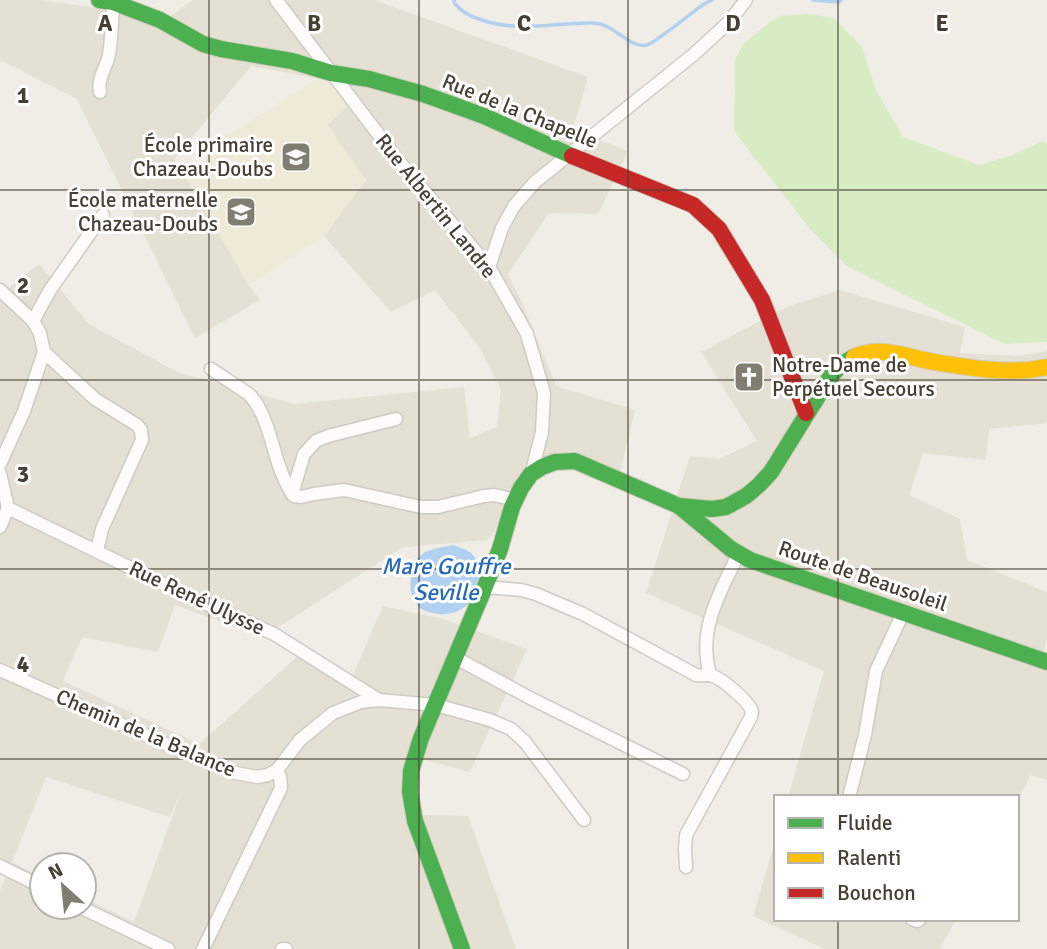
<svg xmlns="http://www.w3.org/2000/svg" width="1047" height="949" font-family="Signika,sans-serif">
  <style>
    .residential { fill: #e4e0d3; fill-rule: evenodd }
    .education { fill: #eeead7 }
    .green { fill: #d8ecc3 }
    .water { fill: #b2d1f1 }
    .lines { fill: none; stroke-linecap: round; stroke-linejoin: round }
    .stream { stroke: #b2d1f1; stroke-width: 3.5 }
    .street-casing { stroke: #cdcbc4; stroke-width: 15 }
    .fast-casing { stroke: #cfccbc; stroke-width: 18 }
    .slow-casing { stroke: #cfccbc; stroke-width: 18 }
    .jam-casing { stroke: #cfccbc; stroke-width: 18 }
    .street { stroke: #fdfcfb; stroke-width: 12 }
    .fast { stroke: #4caf50; stroke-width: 16 }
    .slow { stroke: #ffc107; stroke-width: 16 }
    .jam { stroke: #c62828; stroke-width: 16 }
    .grid { fill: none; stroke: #454032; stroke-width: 2; stroke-opacity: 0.55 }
    .labels { text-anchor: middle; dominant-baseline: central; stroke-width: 6; stroke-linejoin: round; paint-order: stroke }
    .street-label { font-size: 21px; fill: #454032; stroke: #fff }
    .poi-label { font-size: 21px; fill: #454032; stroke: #fff; text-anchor: end }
    .water-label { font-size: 23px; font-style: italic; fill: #2469b8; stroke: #fff }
    .grid-label { font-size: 23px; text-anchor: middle; font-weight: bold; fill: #454032; stroke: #fff; stroke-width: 6; stroke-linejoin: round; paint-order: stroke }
  </style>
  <rect width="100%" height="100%" fill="#efede6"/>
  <g class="residential">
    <path d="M 0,0 L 40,0 L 168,18 L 193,0 L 374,0 L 588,77 L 573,129 L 628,151 L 598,214 L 549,213 L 508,274 L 522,303 L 556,386 L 635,410 L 617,484 L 541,460 L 488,540 L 403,547 L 263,637 L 175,605 L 158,652 L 82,637 L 63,681 L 199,744 L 299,655 L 353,675 L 383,606 L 443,619 L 527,649 L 470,772 L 421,759 L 415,785 L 421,815 L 468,816 L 516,949 L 0,949 L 0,890 L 7,875 L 0,871 L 0,295 L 39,264 L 89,324 L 177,372 L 295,404 L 464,387 L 470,438 L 497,427 L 501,389 L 479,347 L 435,290 L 391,312 L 324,236 L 365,180 L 327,124 L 330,81 L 251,66 L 174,159 L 249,285 L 260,300 L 195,338 L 77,99 L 0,60 ZM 46,777 L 170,817 L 183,787 L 134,922 L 84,898 L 84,907 L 42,907 L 42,877 L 12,862 Z"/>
    <path d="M 840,290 L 965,327 L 960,353 L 1020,356 L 1047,351 L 1047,423 L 989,429 L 986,460 L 923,453 L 909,495 L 960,519 L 967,560 L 1047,592 L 1047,638 L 1043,654 L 1047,656 L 1047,780 L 1031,775 L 1017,801 L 1017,797 L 788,797 L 824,671 L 646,593 L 690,456 L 719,459 L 757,441 L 701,352 L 787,307 Z"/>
    <path d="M 776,838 L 776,919 L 956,919 L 940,949 L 825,949 L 753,916 Z"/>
  </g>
  <path class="education" d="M 317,79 L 330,81 L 348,107 L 327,125 L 366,180 L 324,236 L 249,285 L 183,174 L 217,153 L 214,145 L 228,135 Z"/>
  <path class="green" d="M 808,14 L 834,18 L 862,47 L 876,90 L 903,137 L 979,165 L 1010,156 L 1043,141 L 1047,144 L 1047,342 L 1004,344 L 847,266 L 810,229 L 734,131 L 735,59 L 745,42 L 778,16 Z"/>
  <path class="water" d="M 453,545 C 459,547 467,549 472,554 C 493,576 474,613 445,614 C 441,615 438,614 434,613 C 427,612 420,610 416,603 C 410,595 410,588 411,577 C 414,550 429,550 453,545 Z"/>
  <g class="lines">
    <g class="stream">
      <path d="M 454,0 L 455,4 C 463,13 470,16 482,20 C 521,33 555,22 594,23 C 615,24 629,49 647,45 C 655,43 694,11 704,4 L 712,0"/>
      <path d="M 813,0 L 839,2 L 841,0"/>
    </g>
    <g class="street-casing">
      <g id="street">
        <path d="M 276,0 L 398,160 L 489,267 L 527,334 L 544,393 L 542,432 L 531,475"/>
        <path d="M 100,92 C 97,77 107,68 109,54 C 112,37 112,19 113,2"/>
        <path d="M 489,267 L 502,228 L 514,206 L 535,182 L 693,55 L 729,22 L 746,0"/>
        <path d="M 0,290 L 33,321 L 40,333 L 44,352 L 24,411 L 0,464"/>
        <path d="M 33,321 L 50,290 L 103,215"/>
        <path d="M 44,352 L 95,399 L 137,425 L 141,430 L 142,440 L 102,529 L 97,550"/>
        <path d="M 211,369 L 250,395 C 274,423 272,467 294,496 L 301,497 L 314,494 L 344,490 L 421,507 L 438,507 L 484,496 L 494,495 L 516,500"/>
        <path d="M 0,473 L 8,508 L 0,527"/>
        <path d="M 292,494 L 304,454 L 316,441 L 328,436 L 396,419"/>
        <path d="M 8,508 L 184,594 L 274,634 L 379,700"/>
        <path d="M 485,587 L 521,590 L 536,594 L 583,614 L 696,675 C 702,676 708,674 713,676 C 722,679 750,702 752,712 C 752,713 751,715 751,717 L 686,835 L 685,849 L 686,867"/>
        <path d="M 456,658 L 532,699 L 683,774"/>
        <path d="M 0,670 L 181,751 L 236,773 L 257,777 L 268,775 L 277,770 L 300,740 L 333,713 L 361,702 L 379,700 L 436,705 L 490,720 L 511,729 L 525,742 L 584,820"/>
        <path d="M 710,674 C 697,630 720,592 739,553"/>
        <path d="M 849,797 L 865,735 L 876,671 L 903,613"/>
        <path d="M 0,866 L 42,887"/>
        <path d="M 80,907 L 168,949"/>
        <path d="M 912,919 L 917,921 L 920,919"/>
        <path d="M 203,949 L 281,788 L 280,777 L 277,770"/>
        <path d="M 282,949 L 286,949"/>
      </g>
    </g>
    <g class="fast-casing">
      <g id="fast">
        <path d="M 99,0 L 113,2 L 160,20 L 203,44 L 221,49 L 292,61 L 331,73 L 369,79 L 423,94 L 484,116 L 572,156"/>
        <path d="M 679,506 L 731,549 L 750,560 L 1047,662"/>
        <path d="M 462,949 L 415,821 L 410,792 L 411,771 L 421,738 L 482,594 L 500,549 L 512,507 L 521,488 L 531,474 L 542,467 L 555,462 L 575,461 L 679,506 L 712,509 L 726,507 L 746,496 L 759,485 L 771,472 L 830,377 L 842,364 L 854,357"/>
      </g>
    </g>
    <g class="slow-casing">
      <path id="slow" d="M 854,357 C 881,345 906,357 934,362 C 972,368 1009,375 1047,367"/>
    </g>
    <g class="jam-casing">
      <path id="jam" d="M 572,156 L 693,205 L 719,229 L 762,300 L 806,413"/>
    </g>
    <use href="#street" class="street"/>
    <use href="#fast" class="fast"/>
    <use href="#slow" class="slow"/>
    <use href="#jam" class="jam"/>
  </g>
  <path class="grid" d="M 209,0 L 209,949M 419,0 L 419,949M 628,0 L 628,949M 838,0 L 838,797M 0,190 L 1047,190M 0,380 L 1047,380M 0,569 L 1047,569M 0,759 L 1047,759M 838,919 L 838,949"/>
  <defs>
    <g id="school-square" transform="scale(1.575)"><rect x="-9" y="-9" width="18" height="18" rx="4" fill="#807d71" stroke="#fff"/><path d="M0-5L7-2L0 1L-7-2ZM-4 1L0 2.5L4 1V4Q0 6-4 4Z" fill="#fff"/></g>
    <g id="church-square" transform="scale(1.575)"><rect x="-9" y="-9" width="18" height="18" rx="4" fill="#807d71" stroke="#fff"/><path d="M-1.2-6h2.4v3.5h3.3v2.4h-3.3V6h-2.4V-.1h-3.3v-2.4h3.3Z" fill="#fff"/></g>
  </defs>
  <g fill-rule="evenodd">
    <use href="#school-square" x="296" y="157"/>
    <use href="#school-square" x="241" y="212"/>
    <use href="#church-square" x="749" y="377"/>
  </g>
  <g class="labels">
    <g class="street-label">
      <text transform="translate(520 111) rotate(22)">Rue de la Chapelle</text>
      <text transform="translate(436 206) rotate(51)">Rue Albertin Landre</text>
      <text transform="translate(863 576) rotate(19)">Route de Beausoleil</text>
      <text transform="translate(197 598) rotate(25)">Rue René Ulysse</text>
      <text transform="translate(146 733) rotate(23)">Chemin de la Balance</text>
    </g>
    <g class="poi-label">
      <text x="273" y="145">École primaire<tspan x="273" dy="24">Chazeau-Doubs</tspan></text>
      <text x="218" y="200">École maternelle<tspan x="218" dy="24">Chazeau-Doubs</tspan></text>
      <text x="772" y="365" text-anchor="start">Notre-Dame de<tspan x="772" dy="24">Perpétuel Secours</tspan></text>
    </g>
    <g class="water-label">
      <text x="446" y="566">Mare Gouffre<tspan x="446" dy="26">Seville</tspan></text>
    </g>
  </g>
  <g class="grid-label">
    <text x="105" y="31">A</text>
    <text x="314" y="31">B</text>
    <text x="524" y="31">C</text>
    <text x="733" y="31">D</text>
    <text x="942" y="31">E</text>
    <text x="23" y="103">1</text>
    <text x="23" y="293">2</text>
    <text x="23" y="482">3</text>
    <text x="23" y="672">4</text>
  </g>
  <rect x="774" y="795" width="245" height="126" fill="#ffffff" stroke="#b5b3ad" stroke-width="2"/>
  <rect x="788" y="818" width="35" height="10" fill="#4caf50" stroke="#b5b3ad" stroke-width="2"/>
  <text x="837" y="830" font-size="21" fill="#454032">Fluide</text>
  <rect x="788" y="853" width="35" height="10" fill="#ffc107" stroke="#b5b3ad" stroke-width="2"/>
  <text x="837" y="865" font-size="21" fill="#454032">Ralenti</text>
  <rect x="788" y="888" width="35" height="10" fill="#c62828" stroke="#b5b3ad" stroke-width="2"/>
  <text x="837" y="900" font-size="21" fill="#454032">Bouchon</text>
  <g transform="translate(63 886) rotate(333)"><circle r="33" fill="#ffffff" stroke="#b5b3ad" stroke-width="2"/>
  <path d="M0-5L12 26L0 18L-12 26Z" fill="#807d71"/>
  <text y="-10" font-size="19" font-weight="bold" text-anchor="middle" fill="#454032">N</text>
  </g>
</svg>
